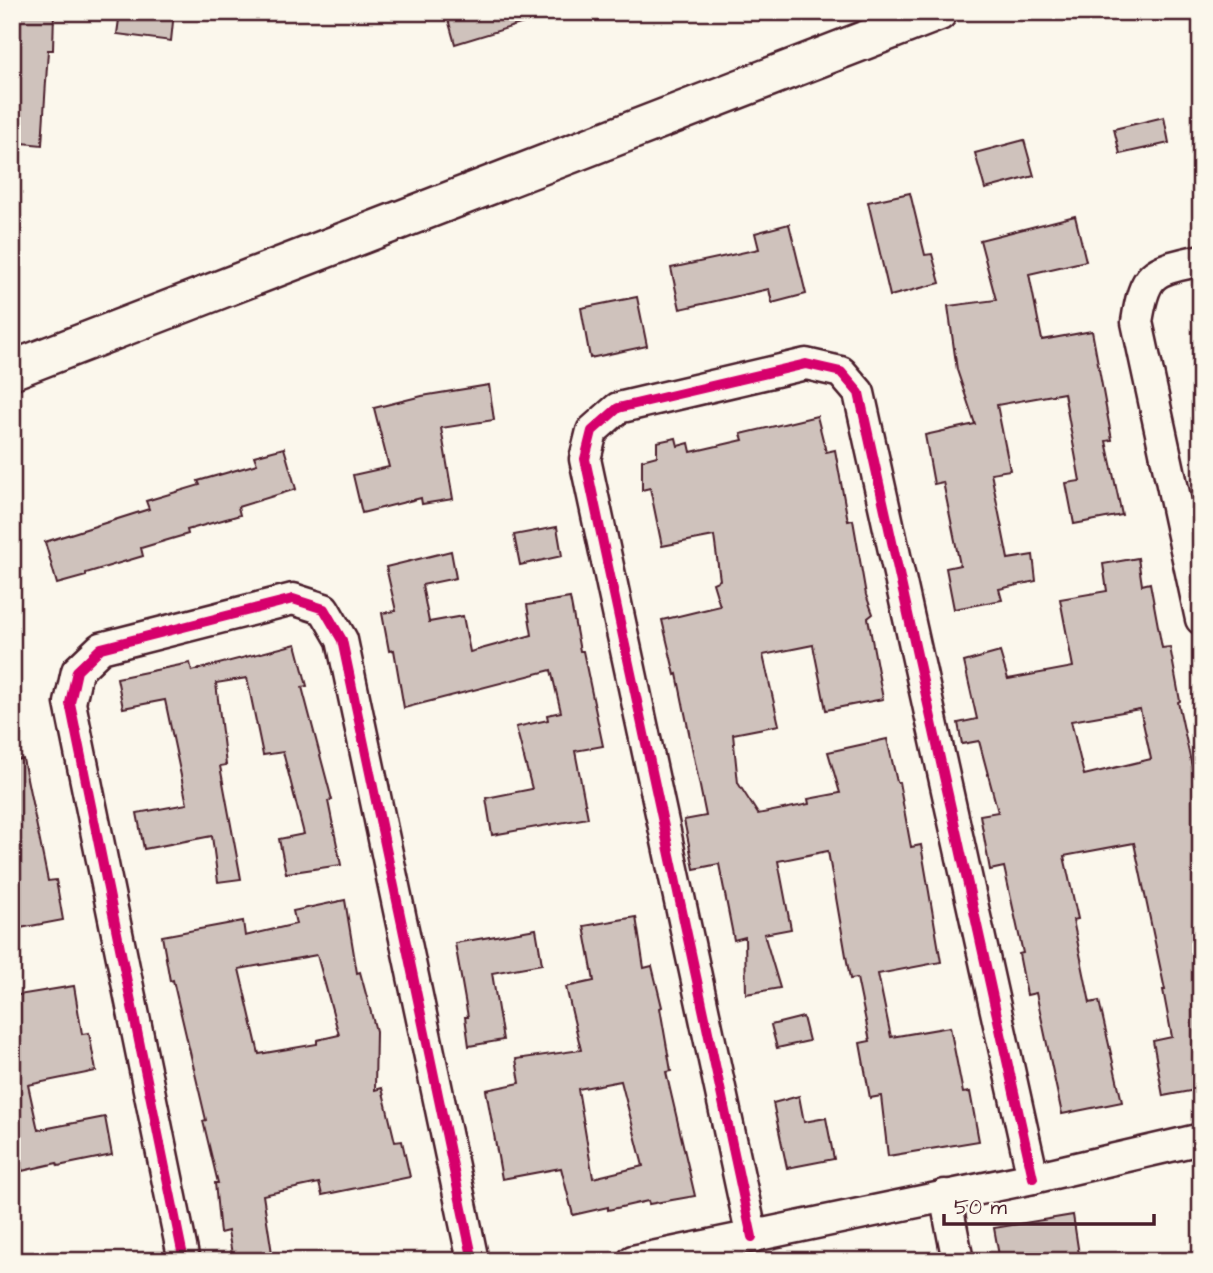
<svg xmlns="http://www.w3.org/2000/svg" width="1213" height="1273" font-family="'Architects Daughter',sans-serif">
  <style>
    .building { fill: #cfc2bc; stroke: #4a1f2b; stroke-width: 2; fill-rule: evenodd }
    .lines { fill: none; stroke-linecap: round; stroke-linejoin: round }
    .minor-casing { stroke: #4a1f2b; stroke-width: 35 }
    .tertiary-casing { stroke: #4a1f2b; stroke-width: 42 }
    .minor { stroke: #fbf7ec; stroke-width: 30 }
    .tertiary { stroke: #fbf7ec; stroke-width: 37 }
    .cycleway-casing { stroke: #fbf7ec; stroke-width: 15 }
    .cycleway { stroke: #d6006c; stroke-width: 10 }
  </style>
  <rect width="100%" height="100%" fill="#fbf7ec"/>
  <filter id="ink" filterUnits="userSpaceOnUse"><feTurbulence type="fractalNoise" baseFrequency=".0143" numOctaves="2"/><feDisplacementMap in="SourceGraphic" scale="14" xChannelSelector="R" yChannelSelector="G"/><feConvolveMatrix kernelMatrix="1 2 1 2 8 2 1 2 1" color-interpolation-filters="sRGB"/></filter>
  <g filter="url(#ink)">
    <g class="building">
      <path d="M 12,12 L 54,12 L 53,50 L 48,50 L 42,145 L 12,142 Z"/>
      <path d="M 120,12 L 174,12 L 171,41 L 117,34 Z"/>
      <path d="M 446,12 L 539,12 L 540,18 L 455,44 Z"/>
      <path d="M 1164,117 L 1169,143 L 1120,154 L 1114,129 Z"/>
      <path d="M 1024,140 L 1034,176 L 985,189 L 975,153 Z"/>
      <path d="M 910,193 L 925,255 L 932,254 L 940,283 L 890,296 L 868,202 Z"/>
      <path d="M 1075,216 L 1086,261 L 1029,274 L 1042,340 L 1092,331 L 1112,440 L 1106,441 L 1122,515 L 1074,524 L 1066,483 L 1080,481 L 1064,393 L 997,405 L 1010,470 L 991,473 L 1008,559 L 1033,555 L 1036,581 L 999,589 L 1002,600 L 954,609 L 946,568 L 960,565 L 943,482 L 934,484 L 925,435 L 975,424 L 957,370 L 948,306 L 996,300 L 980,240 Z"/>
      <path d="M 789,224 L 806,294 L 772,303 L 769,289 L 680,309 L 671,268 L 759,249 L 755,233 Z"/>
      <path d="M 637,297 L 647,346 L 590,358 L 581,308 Z"/>
      <path d="M 489,385 L 494,420 L 441,428 L 453,499 L 422,504 L 421,498 L 362,513 L 353,475 L 389,467 L 374,408 L 422,396 Z"/>
      <path d="M 817,416 L 826,452 L 835,450 L 848,521 L 853,520 L 866,595 L 873,614 L 868,618 L 883,699 L 826,710 L 813,645 L 763,655 L 779,725 L 733,734 L 738,783 L 758,814 L 809,804 L 808,799 L 840,793 L 828,752 L 887,739 L 897,782 L 899,782 L 911,847 L 921,845 L 941,962 L 878,974 L 891,1037 L 950,1027 L 963,1093 L 970,1092 L 979,1141 L 888,1156 L 881,1096 L 870,1098 L 860,1043 L 870,1041 L 857,978 L 850,979 L 828,851 L 778,861 L 791,929 L 764,934 L 780,988 L 746,994 L 745,937 L 734,940 L 719,864 L 694,869 L 684,820 L 706,816 L 677,674 L 675,675 L 662,620 L 720,606 L 713,583 L 720,580 L 714,536 L 662,546 L 650,488 L 642,490 L 642,460 L 657,456 L 657,442 L 676,438 L 678,446 L 689,443 L 691,452 L 743,440 L 741,434 Z"/>
      <path d="M 284,448 L 296,489 L 238,507 L 240,515 L 187,530 L 188,534 L 141,548 L 143,556 L 86,573 L 86,576 L 57,584 L 45,542 L 149,509 L 146,501 L 200,485 L 198,481 L 257,464 L 254,456 Z"/>
      <path d="M 557,527 L 562,556 L 520,565 L 514,535 Z"/>
      <path d="M 451,551 L 456,578 L 422,585 L 429,622 L 463,616 L 470,652 L 532,635 L 527,605 L 570,598 L 580,651 L 583,651 L 603,746 L 575,751 L 588,818 L 492,835 L 486,798 L 532,789 L 516,727 L 548,720 L 547,715 L 561,712 L 551,670 L 404,708 L 394,650 L 389,651 L 382,613 L 396,611 L 386,567 Z"/>
      <path d="M 1138,558 L 1142,585 L 1150,583 L 1162,648 L 1170,647 L 1180,701 L 1178,702 L 1194,776 L 1201,774 L 1201,831 L 1194,832 L 1201,864 L 1201,1089 L 1163,1096 L 1153,1041 L 1172,1037 L 1163,990 L 1165,990 L 1134,843 L 1080,853 L 1064,856 L 1078,919 L 1073,920 L 1090,1003 L 1099,1001 L 1122,1102 L 1062,1114 L 1036,993 L 1027,995 L 1019,954 L 1023,953 L 1004,867 L 990,870 L 980,815 L 998,812 L 979,741 L 962,744 L 958,723 L 977,719 L 964,662 L 1000,652 L 1008,679 L 1073,667 L 1060,599 L 1107,591 L 1103,564 ZM 1140,709 L 1151,759 L 1084,775 L 1071,721 Z"/>
      <path d="M 296,644 L 307,686 L 302,687 L 332,800 L 328,801 L 341,865 L 286,873 L 279,839 L 304,834 L 283,752 L 263,755 L 247,678 L 216,683 L 226,765 L 220,766 L 241,879 L 218,882 L 212,836 L 144,849 L 137,813 L 187,804 L 165,700 L 123,708 L 117,678 L 190,663 L 192,671 Z"/>
      <path d="M 23,759 L 48,881 L 56,880 L 63,920 L 20,928 L 12,885 L 12,760 Z"/>
      <path d="M 345,900 L 357,973 L 360,972 L 376,1031 L 375,1090 L 382,1088 L 395,1142 L 402,1141 L 410,1177 L 322,1195 L 319,1183 L 263,1195 L 272,1253 L 233,1260 L 228,1231 L 220,1233 L 215,1183 L 218,1183 L 203,1121 L 206,1120 L 173,980 L 170,981 L 162,936 L 243,921 L 245,936 L 296,924 L 293,911 ZM 317,955 L 339,1035 L 317,1040 L 317,1044 L 259,1054 L 239,969 Z"/>
      <path d="M 636,917 L 644,968 L 652,966 L 662,1007 L 660,1008 L 671,1071 L 666,1072 L 695,1196 L 649,1204 L 648,1201 L 608,1210 L 608,1207 L 573,1215 L 561,1168 L 502,1179 L 486,1090 L 520,1083 L 516,1059 L 581,1050 L 566,987 L 594,981 L 584,926 ZM 621,1081 L 643,1166 L 593,1178 L 578,1089 Z"/>
      <path d="M 536,929 L 542,964 L 492,973 L 503,1040 L 469,1046 L 465,1017 L 468,1017 L 455,943 Z"/>
      <path d="M 74,986 L 82,1034 L 89,1033 L 96,1071 L 28,1085 L 38,1130 L 105,1117 L 112,1155 L 58,1166 L 57,1163 L 22,1171 L 12,1129 L 12,996 Z"/>
      <path d="M 803,1017 L 809,1041 L 777,1048 L 771,1025 Z"/>
      <path d="M 799,1096 L 804,1122 L 826,1118 L 834,1159 L 787,1168 L 773,1103 Z"/>
      <path d="M 1073,1215 L 1080,1261 L 1000,1261 L 994,1228 Z"/>
    </g>
    <g class="lines">
      <g class="minor-casing">
        <g id="minor">
          <path d="M 1201,260 C 1153,271 1145,270 1137,322 L 1201,619"/>
          <path d="M 945,1195 L 958,1261"/>
          <path d="M 752,1237 L 585,459 L 592,431 L 618,408 L 806,364 L 841,372 L 859,393 L 1033,1178"/>
          <path d="M 184,1261 L 70,703 L 77,671 L 101,648 L 293,599 L 324,609 L 342,640 L 473,1261"/>
          <path d="M 633,1261 L 1033,1178 L 1201,1139"/>
        </g>
      </g>
      <g class="tertiary-casing">
        <path id="tertiary" d="M 12,370 L 938,12"/>
      </g>
      <use href="#minor" class="minor"/>
      <use href="#tertiary" class="tertiary"/>
      <g class="cycleway-casing">
        <g id="cycleway">
          <path d="M 752,1237 L 585,459 L 592,431 L 618,408 L 806,364 L 841,372 L 859,393 L 1033,1178"/>
          <path d="M 184,1261 L 70,703 L 77,671 L 101,648 L 293,599 L 324,609 L 342,640 L 473,1261"/>
        </g>
      </g>
      <use href="#cycleway" class="cycleway"/>
    </g>
  </g>
  <rect width="1213" height="1273" fill="none" stroke="#fbf7ec" stroke-width="42"/>
  <rect x="21" y="21" width="1171" height="1231" fill="none" stroke="#4a1f2b" stroke-width="2.5" filter="url(#ink)"/>
  <path d="M944 1214v10h210v-10" fill="none" stroke="#4a1f2b" stroke-width="3.5"/>
  <text x="954" y="1214" font-size="21" fill="#4a1f2b" stroke="#fbf7ec" stroke-width="5" paint-order="stroke">50 m</text>
</svg>
